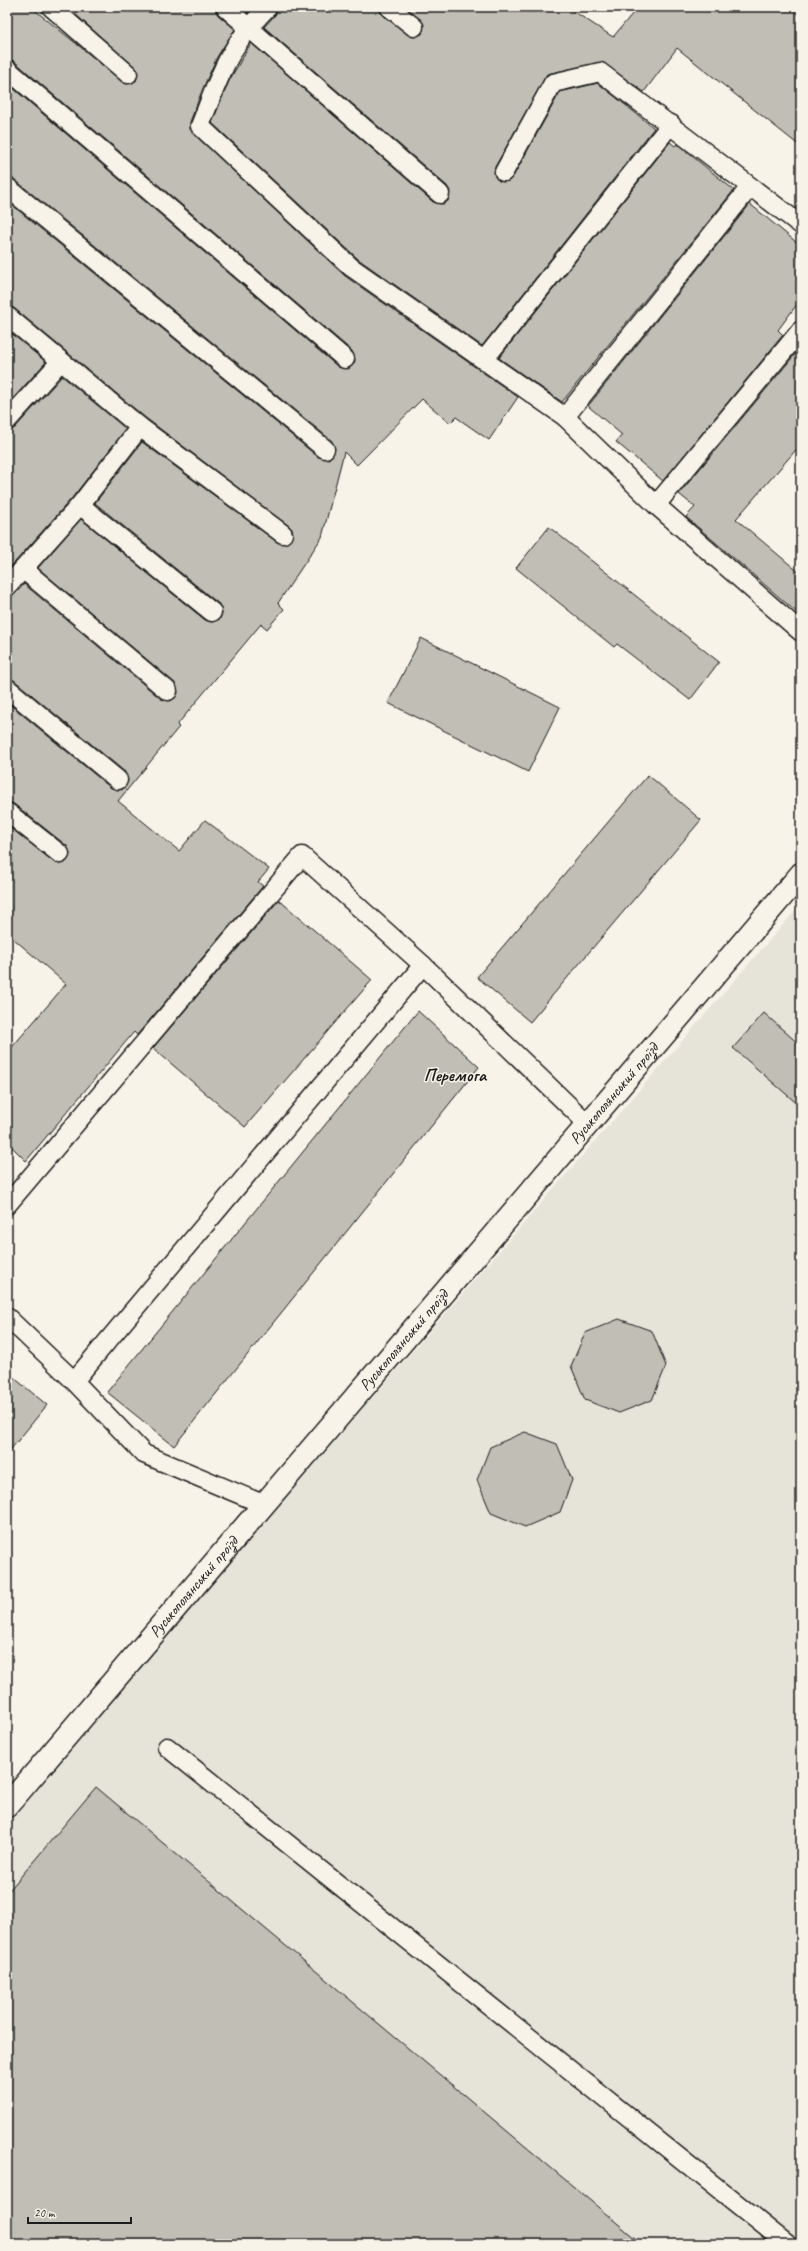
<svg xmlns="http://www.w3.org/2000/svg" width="808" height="2251" font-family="Caveat,sans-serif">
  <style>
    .built { fill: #e6e3d9 }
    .building { fill: #c0beb5; stroke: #1c1c1c }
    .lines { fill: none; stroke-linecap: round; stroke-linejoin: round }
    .service-casing { stroke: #1c1c1c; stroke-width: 21 }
    .minor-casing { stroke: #1c1c1c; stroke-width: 25 }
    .service { stroke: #f7f3e8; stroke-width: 18 }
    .minor { stroke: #f7f3e8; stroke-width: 22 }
    .labels { text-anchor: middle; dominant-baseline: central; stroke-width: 3; stroke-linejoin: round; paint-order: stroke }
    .street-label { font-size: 16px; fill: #1c1c1c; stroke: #f7f3e8 }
    .quarter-label { font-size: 18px; font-weight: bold; fill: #1c1c1c; stroke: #f7f3e8 }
  </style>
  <rect width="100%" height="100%" fill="#f7f3e8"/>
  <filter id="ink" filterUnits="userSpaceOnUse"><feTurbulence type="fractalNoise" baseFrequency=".025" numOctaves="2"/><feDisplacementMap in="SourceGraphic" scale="8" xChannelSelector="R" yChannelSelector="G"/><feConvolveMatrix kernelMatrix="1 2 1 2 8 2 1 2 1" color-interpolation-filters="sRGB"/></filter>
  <g filter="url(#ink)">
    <path class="built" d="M 801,904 L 801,2244 L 7,2244 L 7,1818 Z"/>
    <g class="building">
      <path d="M 7,7 L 31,7 L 126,84 L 136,81 L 138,70 L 75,14 L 80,7 L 215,7 L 218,15 L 235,29 L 217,57 L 203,88 L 190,122 L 190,128 L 193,133 L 345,276 L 518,397 L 489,440 L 456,417 L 450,423 L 422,399 L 357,465 L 344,452 L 322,537 L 278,603 L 284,609 L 267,629 L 261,624 L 177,725 L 179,727 L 118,801 L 179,851 L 205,820 L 269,869 L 258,882 L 263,886 L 137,1035 L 134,1032 L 26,1161 L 7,1142 L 7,1053 L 66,984 L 7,933 L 7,825 L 54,862 L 64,864 L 70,855 L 67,846 L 14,804 L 7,802 L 7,702 L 111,788 L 122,790 L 128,781 L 125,772 L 14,680 L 7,678 L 7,597 L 15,594 L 24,584 L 161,699 L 171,701 L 178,693 L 175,683 L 38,568 L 81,519 L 205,620 L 211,622 L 220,619 L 222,613 L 219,604 L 95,503 L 142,442 L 277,542 L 287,543 L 293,535 L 289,526 L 147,419 L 14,308 L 7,306 L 7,201 L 318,457 L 329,459 L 335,450 L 332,441 L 14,179 L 7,177 L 7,83 L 338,367 L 349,369 L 355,361 L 352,351 L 14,61 L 7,59 Z"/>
      <path d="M 241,7 L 254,7 L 248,13 Z"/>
      <path d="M 278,7 L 379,7 L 382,15 L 413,37 L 422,34 L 424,24 L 406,7 L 567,7 L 613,37 L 638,7 L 801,7 L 801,147 L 677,48 L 644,92 L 602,62 L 547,74 L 495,167 L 495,177 L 499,181 L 509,181 L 513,177 L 560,92 L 598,83 L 654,128 L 482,346 L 358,259 L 212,123 L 229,81 L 251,43 L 433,202 L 443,204 L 448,201 L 450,191 L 447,186 L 264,27 L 276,14 Z"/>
      <path d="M 670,142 L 675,146 L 677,144 L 734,190 L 562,402 L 499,358 Z"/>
      <path d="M 750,204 L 801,246 L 801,299 L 778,330 L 783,335 L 663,481 L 616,442 L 622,435 L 588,406 Z"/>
      <path d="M 7,330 L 46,362 L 7,405 Z"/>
      <path d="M 797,352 L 801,356 L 801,444 L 736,519 L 801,574 L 801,616 L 686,517 L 695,507 L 679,494 Z"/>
      <path d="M 62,376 L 126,429 L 72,498 L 7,571 L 7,431 L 15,428 Z"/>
      <path d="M 549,527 L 719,662 L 690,700 L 617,644 L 614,647 L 516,568 Z"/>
      <path d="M 421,638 L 560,707 L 528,772 L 388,703 Z"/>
      <path d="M 648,775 L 701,820 L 530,1022 L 477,977 Z"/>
      <path d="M 279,900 L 372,980 L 245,1127 L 153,1048 Z"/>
      <path d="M 418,1011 L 479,1067 L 174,1446 L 107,1392 Z"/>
      <path d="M 764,1013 L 801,1046 L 801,1107 L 733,1048 Z"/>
      <path d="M 619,1319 L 652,1331 L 666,1366 L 652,1400 L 619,1413 L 585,1400 L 571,1366 L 585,1333 Z"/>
      <path d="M 7,1372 L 47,1405 L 7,1454 Z"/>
      <path d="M 525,1432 L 557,1444 L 572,1480 L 560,1512 L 525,1527 L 491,1513 L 477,1480 L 490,1447 Z"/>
      <path d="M 96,1787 L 642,2244 L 7,2244 L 7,1893 Z"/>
    </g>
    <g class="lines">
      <g class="service-casing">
        <g id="service">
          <path d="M 51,7 L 128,74"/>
          <path d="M 225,7 L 440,194"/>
          <path d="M 268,7 C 229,45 219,77 200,126 L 351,267 L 565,417 L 656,505 L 801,632"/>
          <path d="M 389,7 L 414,27"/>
          <path d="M 7,69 L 345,359"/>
          <path d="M 504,172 L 553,83 L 600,72 L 801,225"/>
          <path d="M 7,187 L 325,449"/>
          <path d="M 7,316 L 61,361"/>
          <path d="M 484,360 L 671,124"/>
          <path d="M 565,417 L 750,187"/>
          <path d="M 7,421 L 61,361 L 140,427 L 283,534"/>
          <path d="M 80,505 L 212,612"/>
          <path d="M 656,505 L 801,330"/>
          <path d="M 23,569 L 168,691"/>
          <path d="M 7,587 L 80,505 L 140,427"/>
          <path d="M 7,688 L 118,780"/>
          <path d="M 7,812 L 60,854"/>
          <path d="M 7,1205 L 302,856 L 423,965"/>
          <path d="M 7,1317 L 74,1381 L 144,1454 L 265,1505"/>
          <path d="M 74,1381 L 423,965 L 589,1125"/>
          <path d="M 167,1747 L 787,2244"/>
        </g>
      </g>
      <g class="minor-casing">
        <g id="minor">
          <path id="s1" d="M 7,1806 L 801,874"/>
        </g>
      </g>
      <use href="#service" class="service"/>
      <use href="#minor" class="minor"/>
    </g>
  </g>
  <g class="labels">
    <g class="street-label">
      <text stroke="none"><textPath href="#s1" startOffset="936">Руськополянський проїзд</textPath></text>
      <text stroke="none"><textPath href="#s1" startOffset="612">Руськополянський проїзд</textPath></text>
      <text stroke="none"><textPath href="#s1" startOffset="288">Руськополянський проїзд</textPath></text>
    </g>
    <g class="quarter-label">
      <text x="455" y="1075">Перемога</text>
    </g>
  </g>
  <rect width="808" height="2251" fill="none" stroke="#f7f3e8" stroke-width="24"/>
  <rect x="12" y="12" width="784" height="2227" fill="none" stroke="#1c1c1c" stroke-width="1.5" filter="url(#ink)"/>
  <path d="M28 2217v6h103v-6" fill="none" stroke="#1c1c1c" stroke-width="2"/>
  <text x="34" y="2217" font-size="12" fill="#1c1c1c" stroke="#f7f3e8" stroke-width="3" paint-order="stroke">20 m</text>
</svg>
